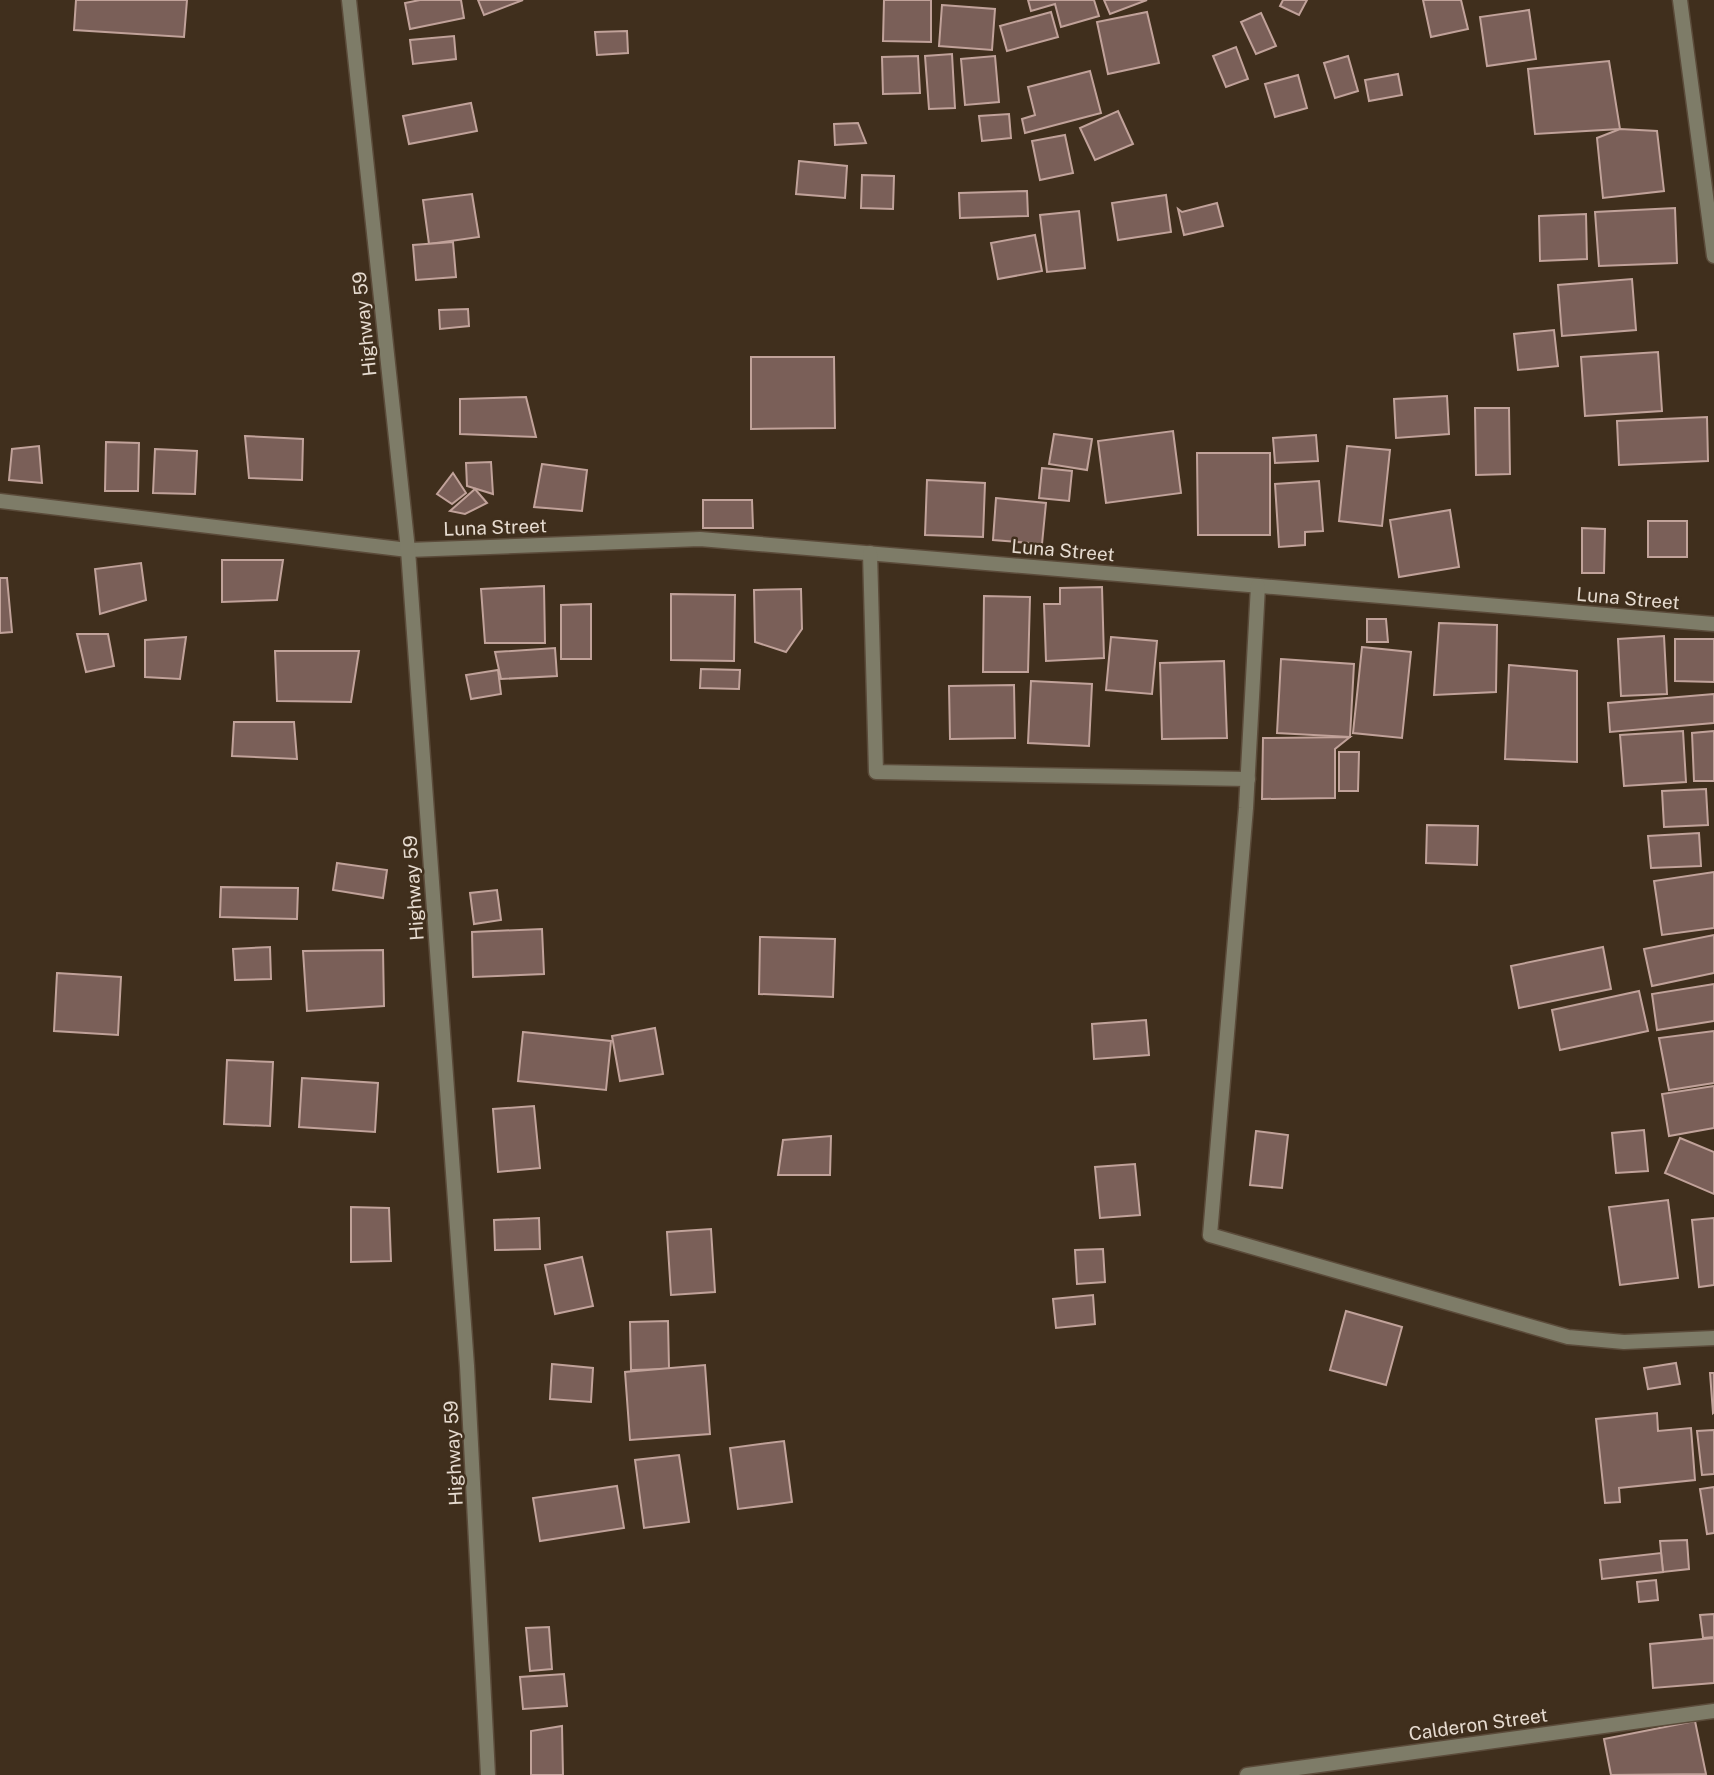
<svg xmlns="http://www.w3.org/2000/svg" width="1714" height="1775" font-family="'Public Sans',sans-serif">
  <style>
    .building { fill: #7a5f58; stroke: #c1a29a; stroke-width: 2 }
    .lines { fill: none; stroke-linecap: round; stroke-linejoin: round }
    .minor-casing { stroke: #5b4b3a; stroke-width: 17 }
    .tertiary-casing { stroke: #5b4b3a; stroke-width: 17 }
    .minor { stroke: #7e7c68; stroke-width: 14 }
    .tertiary { stroke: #7e7c68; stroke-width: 14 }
    .labels { text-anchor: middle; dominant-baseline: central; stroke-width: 5; stroke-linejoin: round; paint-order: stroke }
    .street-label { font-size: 19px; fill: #e6dbd0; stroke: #402f1d }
  </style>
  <rect width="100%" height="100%" fill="#402f1d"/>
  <g class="building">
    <path d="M 76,0 L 187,0 L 184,37 L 74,30 Z"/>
    <path d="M 420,0 L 461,0 L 464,18 L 410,29 L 405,3 Z"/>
    <path d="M 478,0 L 523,0 L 484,15 Z"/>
    <path d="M 884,0 L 931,0 L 931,42 L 883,41 Z"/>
    <path d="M 1028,0 L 1094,0 L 1099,16 L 1061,27 L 1055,4 L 1031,11 Z"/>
    <path d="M 1104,0 L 1147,0 L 1110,14 Z"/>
    <path d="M 1283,0 L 1307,0 L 1299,15 L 1280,6 Z"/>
    <path d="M 1423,0 L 1461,0 L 1468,29 L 1431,37 Z"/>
    <path d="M 942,5 L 995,9 L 992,50 L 939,46 Z"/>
    <path d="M 1529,10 L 1536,59 L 1487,66 L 1480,17 Z"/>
    <path d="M 1051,12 L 1058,37 L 1007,51 L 1000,26 Z"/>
    <path d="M 1147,12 L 1159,63 L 1108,74 L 1097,22 Z"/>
    <path d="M 1261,13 L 1276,46 L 1256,54 L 1241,22 Z"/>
    <path d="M 627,31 L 628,53 L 597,55 L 595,32 Z"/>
    <path d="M 454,36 L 456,59 L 413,64 L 410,40 Z"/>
    <path d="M 1236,47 L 1248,79 L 1226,87 L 1213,56 Z"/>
    <path d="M 952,54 L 955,108 L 929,109 L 925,56 Z"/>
    <path d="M 918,56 L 920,93 L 883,94 L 882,57 Z"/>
    <path d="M 995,56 L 999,102 L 965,105 L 961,59 Z"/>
    <path d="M 1348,56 L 1358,91 L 1335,98 L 1324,63 Z"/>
    <path d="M 1609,61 L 1620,129 L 1535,134 L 1528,69 Z"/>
    <path d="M 1090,71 L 1101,113 L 1025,133 L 1022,119 L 1035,115 L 1028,87 Z"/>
    <path d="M 1398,74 L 1402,95 L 1369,101 L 1365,80 Z"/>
    <path d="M 1298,75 L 1307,108 L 1275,117 L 1265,84 Z"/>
    <path d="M 471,103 L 477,131 L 409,144 L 403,116 Z"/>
    <path d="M 1118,111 L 1133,144 L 1095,160 L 1080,128 Z"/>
    <path d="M 1009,114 L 1011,138 L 982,141 L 979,116 Z"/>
    <path d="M 858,123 L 866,143 L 835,145 L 834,124 Z"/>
    <path d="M 1620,129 L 1657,131 L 1664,191 L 1603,198 L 1597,138 Z"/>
    <path d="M 1065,135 L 1073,173 L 1040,180 L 1032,141 Z"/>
    <path d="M 799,161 L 847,166 L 845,198 L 796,194 Z"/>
    <path d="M 862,175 L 894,176 L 893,209 L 861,208 Z"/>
    <path d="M 1027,191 L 1028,216 L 960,218 L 959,193 Z"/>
    <path d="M 472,194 L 479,237 L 429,244 L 423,200 Z"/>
    <path d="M 1166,195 L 1171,232 L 1118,240 L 1112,203 Z"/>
    <path d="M 1217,203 L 1223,226 L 1184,235 L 1178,209 L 1182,212 Z"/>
    <path d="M 1675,208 L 1677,263 L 1599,266 L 1595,212 Z"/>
    <path d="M 1079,211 L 1085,268 L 1047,272 L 1040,215 Z"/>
    <path d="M 1586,214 L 1587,259 L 1540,261 L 1539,216 Z"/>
    <path d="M 1035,235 L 1042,271 L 998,279 L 991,243 Z"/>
    <path d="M 453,242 L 456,277 L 416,280 L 413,245 Z"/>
    <path d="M 1632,279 L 1636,330 L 1562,336 L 1558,285 Z"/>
    <path d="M 468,309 L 469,326 L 440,329 L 439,310 Z"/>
    <path d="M 1554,330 L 1558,366 L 1518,370 L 1514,334 Z"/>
    <path d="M 1658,352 L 1662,411 L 1585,416 L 1581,357 Z"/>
    <path d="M 751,357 L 834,357 L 835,428 L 751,429 Z"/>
    <path d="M 1447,396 L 1449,434 L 1396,438 L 1394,399 Z"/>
    <path d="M 526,397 L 536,437 L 460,434 L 460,399 Z"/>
    <path d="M 1475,408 L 1509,408 L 1510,474 L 1476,475 Z"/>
    <path d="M 1707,417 L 1708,461 L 1619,465 L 1617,421 Z"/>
    <path d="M 1173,431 L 1181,493 L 1106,503 L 1098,441 Z"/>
    <path d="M 1054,434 L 1092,439 L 1087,470 L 1049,464 Z"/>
    <path d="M 1316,435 L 1318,461 L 1275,463 L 1273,438 Z"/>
    <path d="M 245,436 L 303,439 L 302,480 L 249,478 Z"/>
    <path d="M 106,442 L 139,443 L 138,491 L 105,491 Z"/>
    <path d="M 39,446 L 42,483 L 9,480 L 12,449 Z"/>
    <path d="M 1347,446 L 1390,450 L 1382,526 L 1339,521 Z"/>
    <path d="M 155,449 L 197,451 L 195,494 L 153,493 Z"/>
    <path d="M 1197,453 L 1270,453 L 1270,535 L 1198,535 Z"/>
    <path d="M 491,462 L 493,494 L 467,486 L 466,463 Z"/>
    <path d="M 542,464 L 587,470 L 582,511 L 534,507 Z"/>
    <path d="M 1042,468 L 1072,471 L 1069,501 L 1039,498 Z"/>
    <path d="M 453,473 L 466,493 L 452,504 L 437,494 Z"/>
    <path d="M 927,480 L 985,483 L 983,537 L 925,535 Z"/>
    <path d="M 1319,481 L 1323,531 L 1305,532 L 1305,545 L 1279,547 L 1275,484 Z"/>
    <path d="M 475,489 L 487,503 L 465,514 L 450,511 Z"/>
    <path d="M 996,498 L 1046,503 L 1042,544 L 993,540 Z"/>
    <path d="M 703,500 L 752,500 L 753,528 L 703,528 Z"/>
    <path d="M 1450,510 L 1459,567 L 1399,577 L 1390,520 Z"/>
    <rect x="1648" y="521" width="39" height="36"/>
    <path d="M 1582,528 L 1605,529 L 1604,573 L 1582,573 Z"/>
    <path d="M 222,560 L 283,560 L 277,600 L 222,602 Z"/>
    <path d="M 141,563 L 146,600 L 100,614 L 95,569 Z"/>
    <path d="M 0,578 L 7,578 L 12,632 L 0,633 Z"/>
    <path d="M 544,586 L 545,643 L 485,643 L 481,589 Z"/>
    <path d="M 1102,587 L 1104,658 L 1046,661 L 1044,604 L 1060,604 L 1060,588 Z"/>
    <path d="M 801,589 L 802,629 L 786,652 L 755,642 L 754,590 Z"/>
    <path d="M 671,594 L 735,595 L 734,661 L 671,660 Z"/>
    <path d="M 984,596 L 1030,597 L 1028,672 L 983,672 Z"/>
    <path d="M 591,604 L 591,659 L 561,659 L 561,605 Z"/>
    <path d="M 1367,619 L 1386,619 L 1388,642 L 1367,642 Z"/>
    <path d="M 1439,623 L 1497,625 L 1496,692 L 1434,695 Z"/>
    <path d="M 77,634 L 108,634 L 114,666 L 86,672 Z"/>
    <path d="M 1664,636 L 1667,694 L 1621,696 L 1618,639 Z"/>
    <path d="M 186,637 L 180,679 L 145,677 L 145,640 Z"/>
    <path d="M 1111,637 L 1157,641 L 1152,694 L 1106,690 Z"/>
    <path d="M 1675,639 L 1714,639 L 1714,682 L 1675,681 Z"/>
    <path d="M 1362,647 L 1411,652 L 1402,738 L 1353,733 Z"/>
    <path d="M 555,648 L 557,676 L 501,679 L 495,652 Z"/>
    <path d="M 275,651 L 359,651 L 351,702 L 277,701 Z"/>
    <path d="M 1281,659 L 1354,664 L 1350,737 L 1277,733 Z"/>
    <path d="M 1224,661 L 1227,738 L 1162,739 L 1160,663 Z"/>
    <path d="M 1509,665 L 1577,671 L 1577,762 L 1505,759 Z"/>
    <path d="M 701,669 L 740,670 L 739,689 L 700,688 Z"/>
    <path d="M 498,670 L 501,694 L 471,699 L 466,675 Z"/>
    <path d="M 1031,681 L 1092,684 L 1089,746 L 1028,743 Z"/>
    <path d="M 1014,685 L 1015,738 L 950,739 L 949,686 Z"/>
    <path d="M 1714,694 L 1714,723 L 1610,732 L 1608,703 Z"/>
    <path d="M 234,722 L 294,722 L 297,759 L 232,756 Z"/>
    <path d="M 1683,731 L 1686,782 L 1624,786 L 1620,735 Z"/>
    <path d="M 1714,731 L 1714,781 L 1694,781 L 1692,733 Z"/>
    <path d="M 1350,737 L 1335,749 L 1335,798 L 1262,799 L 1263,738 Z"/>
    <path d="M 1339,752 L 1359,752 L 1358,791 L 1339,791 Z"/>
    <path d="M 1706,789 L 1708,825 L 1664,827 L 1662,791 Z"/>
    <path d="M 1427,825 L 1478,826 L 1477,865 L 1426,863 Z"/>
    <path d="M 1699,833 L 1701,866 L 1651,868 L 1648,836 Z"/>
    <path d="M 337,863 L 387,870 L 383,898 L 333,890 Z"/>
    <path d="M 1714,872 L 1714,928 L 1662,935 L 1654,881 Z"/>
    <path d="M 221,887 L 298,888 L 297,919 L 220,917 Z"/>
    <path d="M 497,890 L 501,920 L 474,924 L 470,893 Z"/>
    <path d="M 542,929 L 544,974 L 473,977 L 472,932 Z"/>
    <path d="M 1714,935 L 1714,973 L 1652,986 L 1644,949 Z"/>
    <path d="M 760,937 L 835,939 L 833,997 L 759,994 Z"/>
    <path d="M 270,947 L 271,979 L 235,980 L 233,949 Z"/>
    <path d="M 1603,947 L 1611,989 L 1519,1008 L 1511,966 Z"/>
    <path d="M 383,950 L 384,1006 L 307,1011 L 303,951 Z"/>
    <path d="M 57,973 L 121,977 L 118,1035 L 54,1031 Z"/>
    <path d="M 1714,984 L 1714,1021 L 1657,1030 L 1652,994 Z"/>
    <path d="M 1639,991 L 1648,1031 L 1560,1050 L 1552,1010 Z"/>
    <path d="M 1146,1020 L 1149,1055 L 1094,1059 L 1092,1024 Z"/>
    <path d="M 655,1028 L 663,1074 L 620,1081 L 612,1036 Z"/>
    <path d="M 1714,1031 L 1714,1083 L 1669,1090 L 1659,1038 Z"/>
    <path d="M 523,1032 L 611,1041 L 606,1090 L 518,1081 Z"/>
    <path d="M 227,1060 L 273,1062 L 270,1126 L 224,1124 Z"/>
    <path d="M 302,1078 L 378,1083 L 375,1132 L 299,1127 Z"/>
    <path d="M 1714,1086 L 1714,1128 L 1669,1136 L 1662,1094 Z"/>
    <path d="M 534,1106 L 540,1168 L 498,1172 L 493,1109 Z"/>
    <path d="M 1644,1130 L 1648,1171 L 1616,1173 L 1612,1133 Z"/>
    <path d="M 1256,1131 L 1288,1135 L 1282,1188 L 1250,1185 Z"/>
    <path d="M 831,1136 L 830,1175 L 778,1175 L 783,1140 Z"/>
    <path d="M 1680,1138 L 1714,1152 L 1714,1194 L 1665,1173 Z"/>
    <path d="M 1135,1164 L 1140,1215 L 1100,1218 L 1095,1167 Z"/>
    <path d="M 1668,1200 L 1678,1278 L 1620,1285 L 1609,1207 Z"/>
    <path d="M 351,1207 L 389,1208 L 391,1261 L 351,1262 Z"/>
    <path d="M 539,1218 L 540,1249 L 495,1250 L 494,1220 Z"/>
    <path d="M 1714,1218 L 1714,1285 L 1699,1287 L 1692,1220 Z"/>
    <path d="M 711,1229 L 715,1292 L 671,1295 L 667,1232 Z"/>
    <path d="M 1103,1249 L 1105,1282 L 1077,1284 L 1075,1250 Z"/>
    <path d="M 582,1257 L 593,1306 L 555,1314 L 545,1265 Z"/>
    <path d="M 1093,1295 L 1095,1324 L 1056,1328 L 1053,1299 Z"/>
    <path d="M 1346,1311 L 1402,1327 L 1386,1385 L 1330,1370 Z"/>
    <path d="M 668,1321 L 669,1369 L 631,1370 L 630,1322 Z"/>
    <path d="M 1676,1363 L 1680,1384 L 1648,1389 L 1644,1368 Z"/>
    <path d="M 552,1364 L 593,1368 L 591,1402 L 550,1399 Z"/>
    <path d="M 705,1365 L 710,1434 L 630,1440 L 625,1372 Z"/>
    <path d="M 1710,1373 L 1714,1373 L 1714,1412 L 1713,1413 Z"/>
    <path d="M 1657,1413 L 1658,1431 L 1691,1428 L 1695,1480 L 1619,1488 L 1620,1502 L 1605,1503 L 1596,1419 Z"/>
    <path d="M 1714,1430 L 1714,1474 L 1702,1475 L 1697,1431 Z"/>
    <path d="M 784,1441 L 792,1502 L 738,1509 L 730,1448 Z"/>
    <path d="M 679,1455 L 689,1522 L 644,1528 L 635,1460 Z"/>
    <path d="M 617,1486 L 624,1528 L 540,1541 L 533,1498 Z"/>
    <path d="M 1714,1487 L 1714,1533 L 1707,1534 L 1700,1489 Z"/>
    <path d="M 1687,1540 L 1689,1569 L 1663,1572 L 1660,1541 Z"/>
    <path d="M 1661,1553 L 1663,1572 L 1602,1579 L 1600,1560 Z"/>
    <path d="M 1656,1580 L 1658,1600 L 1639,1602 L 1637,1582 Z"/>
    <path d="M 1714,1614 L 1714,1637 L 1703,1638 L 1700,1615 Z"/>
    <path d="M 549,1627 L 552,1669 L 530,1671 L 526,1628 Z"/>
    <path d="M 1714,1638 L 1714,1683 L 1653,1688 L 1650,1644 Z"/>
    <path d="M 564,1674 L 567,1706 L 523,1709 L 520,1677 Z"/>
    <path d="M 1695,1721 L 1706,1774 L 1611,1775 L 1604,1739 Z"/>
    <path d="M 562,1726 L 563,1775 L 531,1775 L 531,1731 Z"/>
  </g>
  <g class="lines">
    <g class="minor-casing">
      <g id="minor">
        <path d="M 1680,0 L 1714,256"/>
        <path d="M 0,501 L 408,550 L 700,539 L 1714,624"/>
        <path d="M 870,553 L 876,772 L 1248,779"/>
        <path d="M 1258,586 L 1246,808 L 1210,1235 L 1568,1337 L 1624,1342 L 1714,1338"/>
        <path d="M 1247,1775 L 1714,1711"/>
      </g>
    </g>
    <g class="tertiary-casing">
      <path id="tertiary" d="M 349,0 L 408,550 L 467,1366 L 488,1775"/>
    </g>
    <use href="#minor" class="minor"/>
    <use href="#tertiary" class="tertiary"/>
  </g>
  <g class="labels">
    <g class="street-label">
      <text transform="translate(364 324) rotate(-96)">Highway 59</text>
      <text transform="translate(495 527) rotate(-2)">Luna Street</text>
      <text transform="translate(1063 550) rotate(5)">Luna Street</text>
      <text transform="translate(1628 598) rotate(5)">Luna Street</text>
      <text transform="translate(413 888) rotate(-94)">Highway 59</text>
      <text transform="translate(453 1453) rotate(-93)">Highway 59</text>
      <text transform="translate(1478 1724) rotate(-8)">Calderon Street</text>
    </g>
  </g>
</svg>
